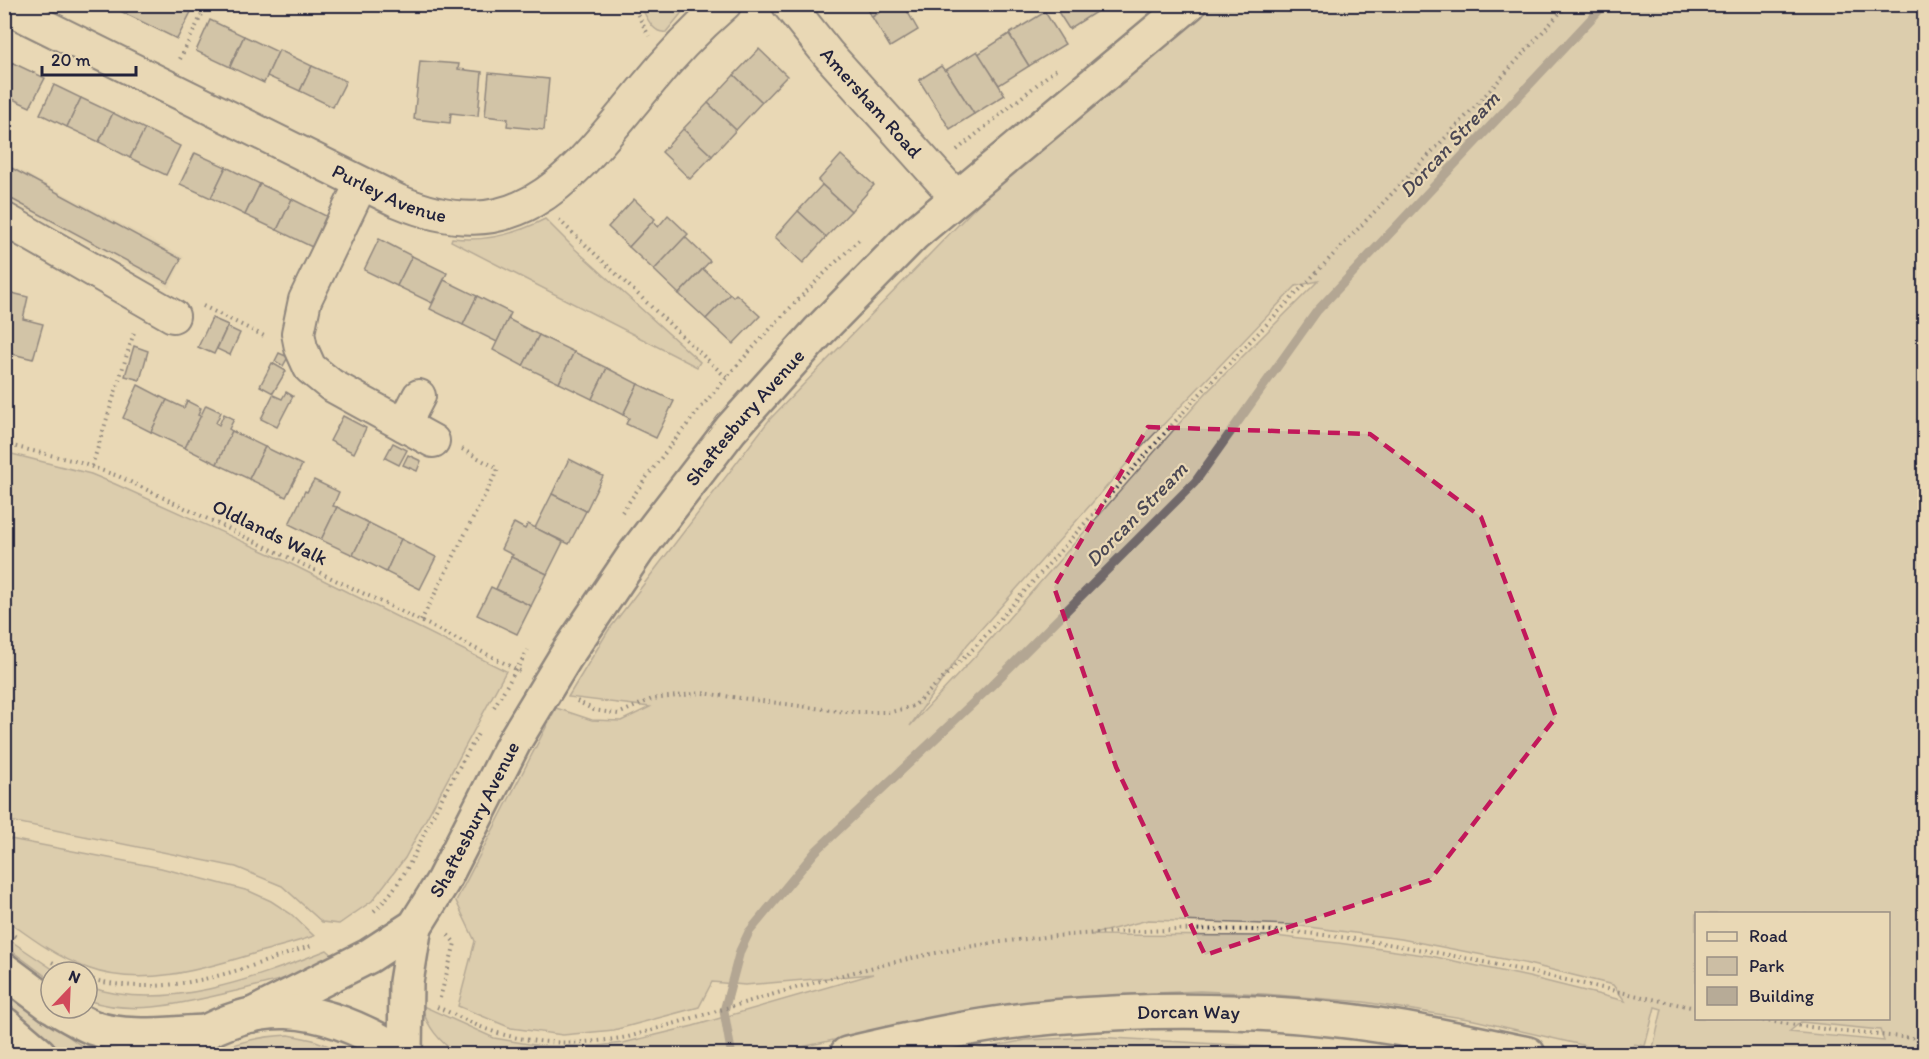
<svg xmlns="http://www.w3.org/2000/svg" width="1929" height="1059" font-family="Itim,sans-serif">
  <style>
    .built { fill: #dacaac }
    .green { fill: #ccbea4; stroke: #777070; stroke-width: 1.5; fill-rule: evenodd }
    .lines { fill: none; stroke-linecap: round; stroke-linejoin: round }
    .stream { stroke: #71696b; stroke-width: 9 }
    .building { fill: #b7ab97; stroke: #22223b; stroke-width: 1.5 }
    .minor-casing { stroke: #22223b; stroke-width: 36 }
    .tertiary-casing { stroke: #22223b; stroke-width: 38 }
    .secondary-casing { stroke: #22223b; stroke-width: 38 }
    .primary-casing { stroke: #22223b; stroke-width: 38 }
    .path { stroke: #22223b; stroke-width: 4; stroke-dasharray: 1.5 4.5; stroke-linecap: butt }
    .minor { stroke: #e9d8b5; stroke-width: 32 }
    .tertiary { stroke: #e9d8b5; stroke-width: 33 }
    .secondary { stroke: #e9d8b5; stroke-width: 33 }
    .primary { stroke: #e9d8b5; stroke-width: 33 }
    .marked { fill: none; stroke: #c2185b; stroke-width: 4.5; stroke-dasharray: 12 8; stroke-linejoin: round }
    .labels { text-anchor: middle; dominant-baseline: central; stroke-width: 4.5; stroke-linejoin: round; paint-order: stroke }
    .street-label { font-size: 20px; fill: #22223b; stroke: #e9d8b5 }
    .water-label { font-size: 21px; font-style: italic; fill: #494653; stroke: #e9d8b5 }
  </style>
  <rect width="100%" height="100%" fill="#e9d8b5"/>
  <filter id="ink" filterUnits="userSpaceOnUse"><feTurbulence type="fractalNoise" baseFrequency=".0167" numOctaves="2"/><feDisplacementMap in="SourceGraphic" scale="12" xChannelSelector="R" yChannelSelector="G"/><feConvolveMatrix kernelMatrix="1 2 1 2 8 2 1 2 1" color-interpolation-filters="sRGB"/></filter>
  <g filter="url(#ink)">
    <path class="built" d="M 4,162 L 184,257 L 169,288 L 5,199 Z"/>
    <g class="green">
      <path d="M 640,5 L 688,5 L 666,32 C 652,34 646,15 640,5 Z"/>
      <path d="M 1211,5 L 1924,5 L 1924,1054 L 1660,1054 L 1661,1050 L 1653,1048 L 1662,1009 L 1655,1007 L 1645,1046 L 1634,1044 L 1630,1054 L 1621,1054 L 1474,1020 L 1364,1002 L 1264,994 L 1200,991 L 1114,995 L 1016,1005 L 948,1015 L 770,1054 L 457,1054 C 439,1041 427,1027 421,1005 L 494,1038 L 540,1046 L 598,1046 L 623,1043 L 693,1026 L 873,974 L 745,985 L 712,982 L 699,1007 L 614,1030 L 563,1035 L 511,1028 L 458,1006 L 475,941 L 456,901 L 556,708 L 592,720 L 621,721 L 650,707 L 568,697 L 608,631 L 770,419 L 993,189 ZM 1318,281 L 1206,393 L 979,652 L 910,726 L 967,645 L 1137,452 L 1296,286 ZM 1696,914 L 1888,914 L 1888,1018 L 1696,1018 ZM 1148,920 L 1293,925 L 1401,939 L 1524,963 L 1613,985 L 1625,1001 L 1529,977 L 1431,956 L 1338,943 L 1274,936 L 1090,935 ZM 1801,1022 L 1880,1030 L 1884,1041 L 1789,1032 Z"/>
      <path d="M 545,219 L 575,249 L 700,362 L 697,367 L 451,241 L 452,238 C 485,242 516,234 545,219 Z"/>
      <path d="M 4,452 L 91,474 L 115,484 L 279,558 L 506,671 L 405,858 L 372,901 L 339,924 L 322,922 L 282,886 L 236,867 L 5,820 Z"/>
      <path d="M 5,838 L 161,868 L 249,891 L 271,901 L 291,914 L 314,936 C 294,943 273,948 253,954 C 200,970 141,988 87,968 C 56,957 30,937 5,919 Z"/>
      <path d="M 5,937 L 57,972 L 51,972 L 51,980 L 5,946 Z"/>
      <path d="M 327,950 L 337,959 C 304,975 271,982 236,991 C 188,1002 136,1017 87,1000 L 87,986 C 163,1014 256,978 327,950 Z"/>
      <path d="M 5,991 L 82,1046 L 96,1053 L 129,1054 L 59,1054 L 45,1036 L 5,1004 Z"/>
      <path d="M 289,1035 L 313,1040 L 350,1054 L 211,1054 C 236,1042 261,1036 289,1035 Z"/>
      <path d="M 1095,1037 L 1325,1050 L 1355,1054 L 955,1054 L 1026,1040 Z"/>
    </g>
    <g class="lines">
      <path class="stream" d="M 731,1051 L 724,1011 L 740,951 L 749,932 L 816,851 L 991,686 L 1195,482 L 1317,311 L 1605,4"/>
    </g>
    <g class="building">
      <path d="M 108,4 L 131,4 L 126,14 Z"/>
      <path d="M 131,4 L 181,4 L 192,10 L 177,39 L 126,14 Z"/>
      <path d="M 865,4 L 893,4 L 872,17 Z"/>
      <path d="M 893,4 L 903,4 L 918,30 L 890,47 L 872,17 Z"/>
      <path d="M 1053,4 L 1095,4 L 1099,10 L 1069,29 Z"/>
      <path d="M 1045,12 L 1065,44 L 1029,66 L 1009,34 Z"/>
      <path d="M 210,20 L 244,36 L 230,67 L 196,51 Z"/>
      <path d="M 1009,34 L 1029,66 L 999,85 L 978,54 Z"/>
      <path d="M 244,36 L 278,52 L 264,83 L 230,67 Z"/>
      <path d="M 759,49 L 787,76 L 762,102 L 734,75 Z"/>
      <path d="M 279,50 L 312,66 L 300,91 L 267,76 Z"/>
      <path d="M 977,51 L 1005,95 L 974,114 L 946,70 Z"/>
      <path d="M 4,59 L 13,63 L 4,80 Z"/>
      <path d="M 420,61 L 459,64 L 458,69 L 482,72 L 478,116 L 451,113 L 450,123 L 414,119 Z"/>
      <path d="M 13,63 L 45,78 L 30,107 L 4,95 L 4,80 Z"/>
      <path d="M 312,66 L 346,81 L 333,107 L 300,91 Z"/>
      <path d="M 941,66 L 945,71 L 946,70 L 974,114 L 950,129 L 919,80 Z"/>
      <path d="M 489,73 L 549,79 L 544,130 L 507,126 L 508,119 L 485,116 Z"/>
      <path d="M 734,75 L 762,102 L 736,130 L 708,103 Z"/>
      <path d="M 54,85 L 81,98 L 67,127 L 40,114 Z"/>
      <path d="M 81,98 L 113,113 L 99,142 L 67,127 Z"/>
      <path d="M 708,103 L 736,130 L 712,156 L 683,129 Z"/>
      <path d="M 113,113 L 145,129 L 130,158 L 99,142 Z"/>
      <path d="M 145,129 L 180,146 L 166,175 L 130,158 Z"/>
      <path d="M 683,129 L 712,156 L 690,179 L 662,152 Z"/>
      <path d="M 195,153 L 226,167 L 211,198 L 180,184 Z"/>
      <path d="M 841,155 L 874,185 L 851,211 L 818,181 Z"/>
      <path d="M 4,164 L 181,259 L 168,283 L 4,195 Z"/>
      <path d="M 226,167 L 260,184 L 245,215 L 211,198 Z"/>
      <path d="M 260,184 L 292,199 L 277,230 L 245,215 Z"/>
      <path d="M 822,185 L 851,211 L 826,237 L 798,211 Z"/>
      <path d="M 292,199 L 326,216 L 312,247 L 277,230 Z"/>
      <path d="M 634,199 L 655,219 L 629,247 L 608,227 Z"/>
      <path d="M 798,211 L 826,237 L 803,263 L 775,237 Z"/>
      <path d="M 668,215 L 688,234 L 654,270 L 629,247 L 653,221 L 658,227 Z"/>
      <path d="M 685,237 L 710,261 L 679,294 L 654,270 Z"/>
      <path d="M 379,239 L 412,256 L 397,286 L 364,270 Z"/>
      <path d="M 412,256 L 447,273 L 432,303 L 397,286 Z"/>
      <path d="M 703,269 L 730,294 L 706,319 L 679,294 Z"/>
      <path d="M 444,280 L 477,296 L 463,325 L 430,309 Z"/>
      <path d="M 4,291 L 12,293 L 4,320 Z"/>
      <path d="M 12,293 L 28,297 L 23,319 L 43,324 L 33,359 L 4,352 L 4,320 Z"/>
      <path d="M 730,294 L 733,297 L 736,294 L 760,316 L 733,344 L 706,319 Z"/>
      <path d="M 477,296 L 511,313 L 497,342 L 463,325 Z"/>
      <path d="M 212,318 L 228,325 L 214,354 L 198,347 Z"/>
      <path d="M 508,319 L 539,335 L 523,366 L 493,350 Z"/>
      <path d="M 227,327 L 240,333 L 230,355 L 217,349 Z"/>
      <path d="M 539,335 L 574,352 L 559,383 L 523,366 Z"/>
      <path d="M 134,346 L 148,351 L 140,380 L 125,376 Z"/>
      <path d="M 574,352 L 607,368 L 592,399 L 559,383 Z"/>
      <path d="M 279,353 L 288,357 L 283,366 L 275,361 Z"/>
      <path d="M 272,363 L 286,371 L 273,393 L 260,386 Z"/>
      <path d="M 607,368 L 638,384 L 623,415 L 592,399 Z"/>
      <path d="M 638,384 L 674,401 L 656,438 L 626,424 L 629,418 L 623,415 Z"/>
      <path d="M 138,385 L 167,400 L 151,432 L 123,418 Z"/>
      <path d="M 286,392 L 293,396 L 277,427 L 261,419 L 273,395 L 282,399 Z"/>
      <path d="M 167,400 L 184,408 L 187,401 L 201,408 L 198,415 L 201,416 L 185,448 L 151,432 Z"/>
      <path d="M 206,405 L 221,412 L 216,423 L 219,425 L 224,414 L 234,419 L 229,429 L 232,431 L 217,464 L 185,448 Z"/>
      <path d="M 343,416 L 366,428 L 354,453 L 330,441 Z"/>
      <path d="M 232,431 L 265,447 L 249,479 L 217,464 Z"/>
      <path d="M 393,443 L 407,450 L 399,465 L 385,458 Z"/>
      <path d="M 265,447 L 302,465 L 286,497 L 249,479 Z"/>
      <path d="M 408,455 L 421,461 L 417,471 L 403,465 Z"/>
      <path d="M 569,459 L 603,476 L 586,511 L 552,494 Z"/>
      <path d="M 314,480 L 339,492 L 333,506 L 337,507 L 321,540 L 289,524 L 305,491 L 307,492 Z"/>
      <path d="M 552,494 L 586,511 L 569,544 L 535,528 Z"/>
      <path d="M 337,507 L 369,523 L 353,555 L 321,540 Z"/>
      <path d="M 369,523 L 401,539 L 386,572 L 353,555 Z"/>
      <path d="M 514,523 L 525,529 L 528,524 L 563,542 L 547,574 L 511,557 L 513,555 L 501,549 Z"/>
      <path d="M 401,539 L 436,557 L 420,589 L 386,572 Z"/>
      <path d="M 511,557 L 547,574 L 531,606 L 496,589 Z"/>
      <path d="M 491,587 L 531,606 L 517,634 L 477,615 Z"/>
    </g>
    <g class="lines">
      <g class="minor-casing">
        <g id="minor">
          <path id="s1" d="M 788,4 L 828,54 L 957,198"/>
          <path id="s2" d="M 4,6 L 398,201 C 521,253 573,175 643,90 C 668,59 695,30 725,4"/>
          <path d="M 361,184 L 305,300 L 298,333 L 301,348 L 310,368 L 331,385 L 433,441"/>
          <path d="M 4,219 L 173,316"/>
          <path d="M 404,425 L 419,396"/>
        </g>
      </g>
      <g class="tertiary-casing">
        <g id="tertiary">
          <path id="s3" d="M 252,1015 L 369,956 L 415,926 L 443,881 L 514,742 L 566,656 L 637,551 L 731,429 L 819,331 L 914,234 L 1189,4"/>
          <path d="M 405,1054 L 406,982 L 415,926"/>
        </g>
      </g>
      <g class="secondary-casing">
        <g id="secondary">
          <path id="s4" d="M 847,1054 C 915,1038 984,1023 1053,1017 C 1145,1009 1239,1009 1331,1019 C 1397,1026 1463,1040 1528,1054"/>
        </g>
      </g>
      <g class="primary-casing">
        <g id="primary">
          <path d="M 4,970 L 51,1005"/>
          <path d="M 56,1008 C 68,1015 81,1023 94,1028 C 128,1040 170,1033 206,1032"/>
          <path d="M 4,1024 L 39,1054"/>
          <path d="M 171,1054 C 253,993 320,1002 403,1054"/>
        </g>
      </g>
      <g class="path">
        <path d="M 632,4 L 649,36"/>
        <path d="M 180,59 L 207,4"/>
        <path d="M 957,150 L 1056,69"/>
        <path d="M 559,220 L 729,380"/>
        <path d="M 203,306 L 266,337"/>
        <path d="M 4,444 L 75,461 L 118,476 L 421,621 L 520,671"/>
        <path d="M 92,466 L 135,329"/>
        <path d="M 622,512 C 690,413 772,322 859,240"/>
        <path d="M 421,621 L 498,469 L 462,449"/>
        <path d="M 577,701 L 594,710 L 618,714 L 652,699 L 702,693 L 846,712 L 891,712 L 914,706 L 976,646 L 1195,399 L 1472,110 L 1568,4"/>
        <path d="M 494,707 L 528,650"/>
        <path d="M 374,911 C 405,883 418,845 436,809 C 450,783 465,757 479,732"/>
        <path d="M 4,929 L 19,939"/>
        <path d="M 52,962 L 71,972"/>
        <path d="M 87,978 C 166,1001 239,970 313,945"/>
        <path d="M 440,998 L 455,943 L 448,935"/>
        <path d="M 437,1007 C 457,1015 477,1027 498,1033 C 541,1046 585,1044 628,1037 C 736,1006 845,970 956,949 C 1028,936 1100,932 1173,930 C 1226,929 1279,929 1332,936 C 1455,951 1575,984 1696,1008"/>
        <path d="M 1745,1018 L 1846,1032 L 1924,1039"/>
      </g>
      <use href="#minor" class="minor"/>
      <use href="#tertiary" class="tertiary"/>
      <use href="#secondary" class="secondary"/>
      <use href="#primary" class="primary"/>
    </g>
  </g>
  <path d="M0 0H1929V1059H0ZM 1148,427 L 1370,434 L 1481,517 L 1556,717 L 1430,880 L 1205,955 L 1116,767 L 1054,587 Z" fill="#e9d8b5" fill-opacity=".55" fill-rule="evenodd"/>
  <path class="marked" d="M 1148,427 L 1370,434 L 1481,517 L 1556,717 L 1430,880 L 1205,955 L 1116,767 L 1054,587 Z"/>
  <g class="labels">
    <g class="street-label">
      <text stroke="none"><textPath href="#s1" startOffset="129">Amersham Road</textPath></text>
      <text stroke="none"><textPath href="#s2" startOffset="429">Purley Avenue</textPath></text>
      <text stroke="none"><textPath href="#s3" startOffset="794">Shaftesbury Avenue</textPath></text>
      <text transform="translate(270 532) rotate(26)">Oldlands Walk</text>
      <text stroke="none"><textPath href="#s3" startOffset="308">Shaftesbury Avenue</textPath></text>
      <text stroke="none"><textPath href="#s4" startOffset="345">Dorcan Way</textPath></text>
    </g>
    <g class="water-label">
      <text transform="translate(1449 144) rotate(-47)">Dorcan Stream</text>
      <text transform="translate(1136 514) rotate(-46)">Dorcan Stream</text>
    </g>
  </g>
  <rect width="1929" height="1059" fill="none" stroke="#e9d8b5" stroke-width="24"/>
  <rect x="12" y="12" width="1905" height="1035" fill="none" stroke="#22223b" stroke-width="2" filter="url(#ink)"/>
  <rect x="1695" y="912" width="195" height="108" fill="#e9d8b5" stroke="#998f84" stroke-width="1.5"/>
  <rect x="1707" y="932" width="30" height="9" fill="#e9d8b5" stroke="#998f84" stroke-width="1.5"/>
  <text x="1749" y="942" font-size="18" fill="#22223b">Road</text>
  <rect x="1707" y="957" width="30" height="18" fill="#ccbea4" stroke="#998f84" stroke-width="1.5"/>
  <text x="1749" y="972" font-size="18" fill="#22223b">Park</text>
  <rect x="1707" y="987" width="30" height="18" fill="#b7ab97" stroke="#998f84" stroke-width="1.5"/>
  <text x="1749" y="1002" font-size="18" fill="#22223b">Building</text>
  <g transform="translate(69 990) rotate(23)"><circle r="28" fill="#e9d8b5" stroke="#998f84" stroke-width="1.5"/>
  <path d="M0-4.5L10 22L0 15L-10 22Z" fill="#d1495b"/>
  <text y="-9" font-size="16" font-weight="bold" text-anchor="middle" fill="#22223b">N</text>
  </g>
  <path d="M42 66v9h94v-9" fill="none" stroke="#22223b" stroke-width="3"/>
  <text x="51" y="66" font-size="18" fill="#22223b" stroke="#e9d8b5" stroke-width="4.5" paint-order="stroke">20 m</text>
</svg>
